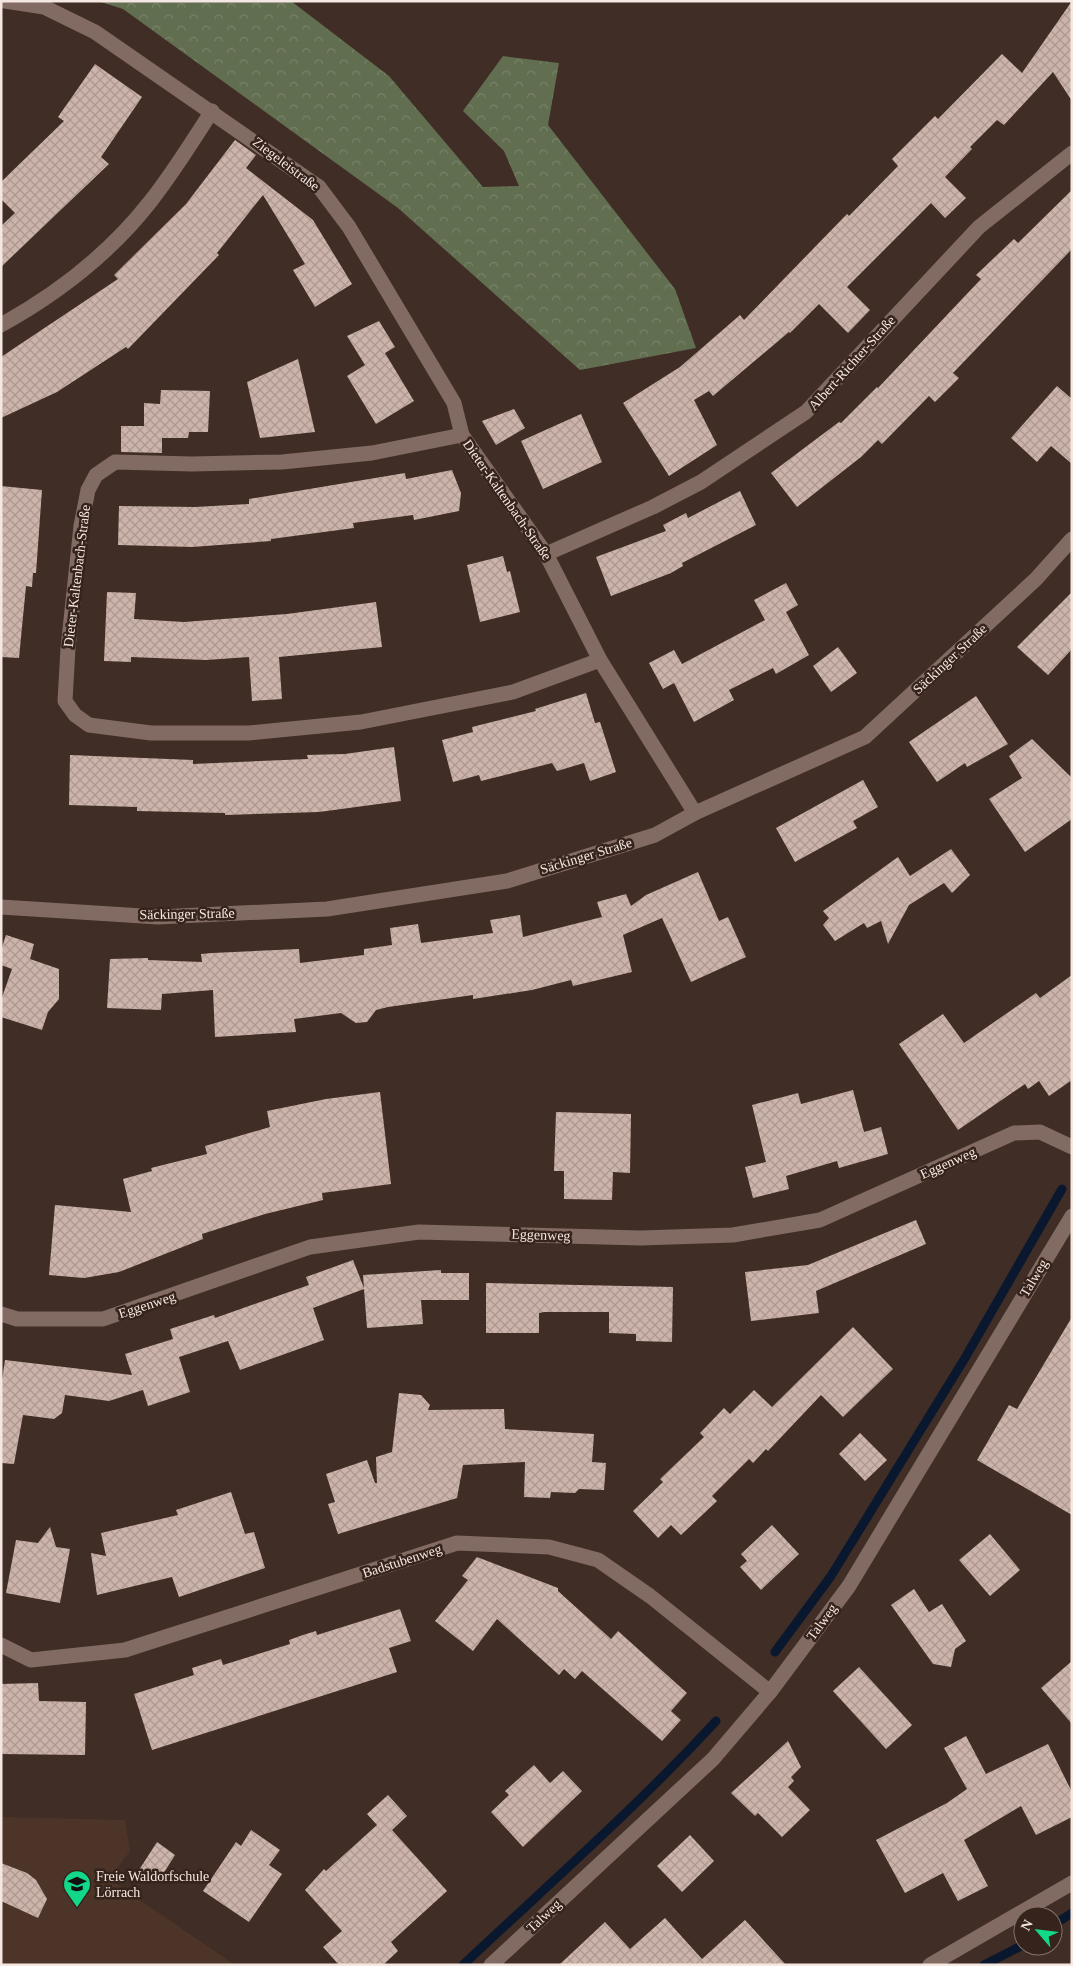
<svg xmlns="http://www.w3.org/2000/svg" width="1073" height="1966" font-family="Georgia,serif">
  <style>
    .built { fill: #4d3429 }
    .forest { fill: url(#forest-crowns) }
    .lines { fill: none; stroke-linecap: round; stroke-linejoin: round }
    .stream { stroke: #09182e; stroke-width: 9 }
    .building { fill: url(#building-cross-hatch) }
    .minor { stroke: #816b62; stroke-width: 15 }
    .labels { text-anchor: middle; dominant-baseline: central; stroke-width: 5; stroke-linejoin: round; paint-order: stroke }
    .street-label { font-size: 14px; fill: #f5e8e3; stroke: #36231b }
    .poi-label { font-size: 14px; fill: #f5e8e3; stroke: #36231b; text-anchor: start }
  </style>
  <defs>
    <pattern id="forest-crowns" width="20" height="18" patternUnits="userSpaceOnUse" patternTransform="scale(1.25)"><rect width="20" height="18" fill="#616e50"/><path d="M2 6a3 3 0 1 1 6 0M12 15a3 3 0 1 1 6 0" fill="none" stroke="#788369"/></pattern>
    <pattern id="building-cross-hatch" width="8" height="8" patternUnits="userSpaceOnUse" patternTransform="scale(1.25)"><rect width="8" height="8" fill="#cdb4aa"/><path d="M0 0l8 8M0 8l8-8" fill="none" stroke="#ac9890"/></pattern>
  </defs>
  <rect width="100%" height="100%" fill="#402d25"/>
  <path class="built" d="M 1,1817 L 125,1820 L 130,1851 L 109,1879 L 235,1965 L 1,1965 Z"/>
  <path class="forest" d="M 98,1 L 291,1 L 389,76 L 483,187 L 519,186 L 504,151 L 463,111 L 503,56 L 559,63 L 548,125 L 675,289 L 696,348 L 580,370 L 398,208 L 123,9 Z"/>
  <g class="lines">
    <g class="stream">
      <path d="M 775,1652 L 831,1576 L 965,1358 L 1062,1189"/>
      <path d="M 1053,1925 L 1072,1913"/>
      <path d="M 463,1965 C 548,1885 637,1807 716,1721"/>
      <path d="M 984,1965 L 1023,1945"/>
    </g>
  </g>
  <g class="building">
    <path d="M 1072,1 L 1072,101 L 1053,72 L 1004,125 L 997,120 L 970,147 L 972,149 L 945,177 L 966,198 L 945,218 L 931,203 L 847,287 L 870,310 L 848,333 L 819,304 L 790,333 L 789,332 L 713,396 L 709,391 L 694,400 L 717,445 L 669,476 L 623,403 L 680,367 L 740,315 L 744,320 L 847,214 L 849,216 L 898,166 L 892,159 L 935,116 L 938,119 L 1002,54 L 1022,73 Z"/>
    <path d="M 95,64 L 142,97 L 101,157 L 109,164 L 1,267 L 1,226 L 15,213 L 1,199 L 1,182 L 64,121 L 58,117 Z"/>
    <path d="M 235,140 L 256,155 L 246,168 L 313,220 L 352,284 L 315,307 L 293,270 L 305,264 L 263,195 L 217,253 L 219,255 L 128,349 L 126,347 L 57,392 L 1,418 L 1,357 L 118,279 L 114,275 L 186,204 Z"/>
    <path d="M 1072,190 L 1072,249 L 953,373 L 959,378 L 935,402 L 929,396 L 882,444 L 878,440 L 861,457 L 797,507 L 771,473 L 839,422 L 841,423 L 877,387 L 878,388 L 981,279 L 976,275 L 1014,239 L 1018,243 Z"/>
    <path d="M 379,321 L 395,347 L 385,353 L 414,401 L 376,424 L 347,376 L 365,365 L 347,336 Z"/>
    <path d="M 298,359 L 315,432 L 260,438 L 247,382 Z"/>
    <path d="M 1057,386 L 1072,399 L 1072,464 L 1051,446 L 1037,462 L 1011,438 Z"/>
    <path d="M 161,390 L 210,391 L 208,432 L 189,432 L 188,438 L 162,438 L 162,453 L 121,452 L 121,426 L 144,426 L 144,403 L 160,404 Z"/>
    <path d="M 514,409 L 525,428 L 496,445 L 482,421 Z"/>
    <path d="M 581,414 L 602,462 L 543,489 L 521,441 Z"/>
    <path d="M 452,470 L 461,493 L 459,511 L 414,520 L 413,515 L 353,523 L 354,528 L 271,539 L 271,541 L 192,547 L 118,545 L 119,506 L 195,507 L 249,504 L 249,499 L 405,473 L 406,479 Z"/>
    <path d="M 1,486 L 42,490 L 36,573 L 33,573 L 32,587 L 26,586 L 19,658 L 1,657 Z"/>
    <path d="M 740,491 L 756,525 L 682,563 L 683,566 L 671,573 L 611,596 L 596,557 L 666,531 L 663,525 L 686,513 L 688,518 Z"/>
    <path d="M 503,556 L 507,572 L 510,571 L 520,612 L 480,622 L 467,565 Z"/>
    <path d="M 786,583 L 798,605 L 786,612 L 809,655 L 776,674 L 773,668 L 729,690 L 734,700 L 694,722 L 674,683 L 663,689 L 649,663 L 674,650 L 682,664 L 765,620 L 754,600 Z"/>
    <path d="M 107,592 L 136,593 L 134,619 L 184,622 L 287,614 L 376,602 L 382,647 L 279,657 L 282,699 L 252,701 L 249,657 L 206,660 L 131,657 L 131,662 L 104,661 Z"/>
    <path d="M 1072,592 L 1072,649 L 1048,675 L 1017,647 Z"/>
    <path d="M 838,647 L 857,673 L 831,692 L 813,666 Z"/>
    <path d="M 586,693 L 595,723 L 600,722 L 616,772 L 590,781 L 584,763 L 557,771 L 552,763 L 481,781 L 479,775 L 453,782 L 442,740 L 473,732 L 472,727 L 536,711 L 535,709 Z"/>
    <path d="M 976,696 L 1008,744 L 967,767 L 965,763 L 937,782 L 909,742 Z"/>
    <path d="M 1032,739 L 1072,778 L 1072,819 L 1025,852 L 989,799 L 1022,778 L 1009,756 Z"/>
    <path d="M 394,747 L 401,801 L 319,812 L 225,815 L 225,813 L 137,811 L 137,807 L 69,805 L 70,755 L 193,760 L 193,764 L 308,759 L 307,755 L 345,754 Z"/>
    <path d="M 863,780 L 878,807 L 853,821 L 857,828 L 795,862 L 776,828 Z"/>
    <path d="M 951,849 L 970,875 L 952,893 L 944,883 L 909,905 L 888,944 L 881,921 L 867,928 L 864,923 L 835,941 L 823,925 L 829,918 L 823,911 L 898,857 L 910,876 Z"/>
    <path d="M 698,872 L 719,921 L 728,917 L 746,957 L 691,982 L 662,918 L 623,935 L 632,972 L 573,986 L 571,980 L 532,990 L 473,999 L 473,995 L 388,1007 L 376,1010 L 367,1022 L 356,1023 L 341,1013 L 294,1019 L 296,1032 L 215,1037 L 213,990 L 162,994 L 161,1010 L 107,1008 L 110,959 L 148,958 L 148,960 L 202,962 L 201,954 L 212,953 L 299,949 L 300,963 L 364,955 L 364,949 L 392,945 L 390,928 L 418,924 L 421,943 L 493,933 L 490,920 L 520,915 L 523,937 L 602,917 L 597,902 L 626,894 L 631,906 L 646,895 Z"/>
    <path d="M 6,935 L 34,944 L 30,959 L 59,969 L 59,999 L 48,1012 L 42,1030 L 1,1017 L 1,1000 L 12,969 L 1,965 L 1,950 Z"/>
    <path d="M 1072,975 L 1072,1080 L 1049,1096 L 1039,1081 L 1028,1089 L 1025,1084 L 958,1130 L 899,1044 L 943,1014 L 964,1043 L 1036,993 L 1040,998 Z"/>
    <path d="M 853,1090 L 864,1132 L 881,1127 L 888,1154 L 839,1168 L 837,1161 L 786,1176 L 789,1189 L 753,1198 L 745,1167 L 766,1162 L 752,1105 L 798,1093 L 801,1104 Z"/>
    <path d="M 380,1092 L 391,1184 L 322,1193 L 323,1200 L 265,1214 L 202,1234 L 203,1239 L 119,1272 L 84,1278 L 49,1275 L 55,1205 L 131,1212 L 123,1179 L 152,1171 L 151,1168 L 207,1154 L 205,1146 L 270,1127 L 267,1111 L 326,1099 Z"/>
    <path d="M 556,1112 L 631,1114 L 630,1173 L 613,1172 L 612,1200 L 564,1199 L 564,1171 L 554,1171 Z"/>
    <path d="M 916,1220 L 926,1244 L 816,1291 L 819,1313 L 751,1321 L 745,1272 L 808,1265 Z"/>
    <path d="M 353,1260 L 364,1288 L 363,1275 L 441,1270 L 441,1273 L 469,1273 L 469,1300 L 421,1300 L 423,1324 L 367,1328 L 364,1289 L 313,1308 L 324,1340 L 240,1370 L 228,1341 L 179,1357 L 190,1392 L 148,1406 L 143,1390 L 109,1401 L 65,1395 L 62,1413 L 54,1419 L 23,1415 L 14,1464 L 1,1463 L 1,1387 L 5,1360 L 132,1375 L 125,1354 L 173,1339 L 170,1329 L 214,1315 L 215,1318 L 309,1285 L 306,1277 Z"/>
    <path d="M 486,1283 L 673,1287 L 672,1342 L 636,1341 L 636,1334 L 609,1333 L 609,1312 L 544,1312 L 539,1313 L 539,1333 L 486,1333 Z"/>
    <path d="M 1072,1317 L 1072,1515 L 977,1460 L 1009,1405 L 1017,1409 Z"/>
    <path d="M 853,1327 L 893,1369 L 843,1417 L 821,1395 L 768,1451 L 766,1449 L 753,1463 L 749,1459 L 712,1496 L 717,1501 L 681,1535 L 671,1525 L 658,1538 L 633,1511 L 663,1482 L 660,1479 L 704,1437 L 700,1433 L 724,1408 L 730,1414 L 754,1390 L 772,1407 Z"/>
    <path d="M 399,1393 L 421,1395 L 430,1405 L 428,1410 L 504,1409 L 505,1429 L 594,1434 L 592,1462 L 606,1463 L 604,1490 L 579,1489 L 575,1493 L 551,1492 L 550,1498 L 524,1497 L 525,1462 L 463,1465 L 457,1498 L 338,1534 L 328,1504 L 335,1502 L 326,1474 L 367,1460 L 375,1483 L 377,1483 L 376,1457 L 392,1452 Z"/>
    <path d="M 860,1433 L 887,1460 L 865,1481 L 839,1454 Z"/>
    <path d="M 231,1492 L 245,1534 L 254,1532 L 265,1568 L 179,1597 L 172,1577 L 97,1595 L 91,1553 L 106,1556 L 101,1533 L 178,1515 L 176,1510 Z"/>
    <path d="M 772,1525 L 799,1554 L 761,1590 L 740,1567 L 747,1561 L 741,1554 Z"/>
    <path d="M 50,1527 L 56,1547 L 70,1549 L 60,1603 L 6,1593 L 16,1540 L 38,1543 Z"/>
    <path d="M 990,1534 L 1020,1570 L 990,1596 L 959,1560 Z"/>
    <path d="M 477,1557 L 558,1588 L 558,1591 L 611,1639 L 618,1631 L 687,1693 L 671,1711 L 681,1720 L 662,1741 L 582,1671 L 575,1679 L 564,1669 L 559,1675 L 497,1619 L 473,1651 L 435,1621 L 468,1580 L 462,1576 Z"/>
    <path d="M 914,1589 L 929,1612 L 942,1604 L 966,1641 L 955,1649 L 951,1667 L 933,1664 L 891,1605 Z"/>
    <path d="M 400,1609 L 411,1641 L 389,1648 L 397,1672 L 152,1750 L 134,1694 L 194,1675 L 192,1668 L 221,1659 L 223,1665 L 290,1644 L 289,1640 L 303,1635 L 316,1631 L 317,1635 Z"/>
    <path d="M 1072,1661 L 1072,1724 L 1041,1688 Z"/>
    <path d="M 859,1667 L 912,1725 L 886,1749 L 833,1691 Z"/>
    <path d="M 38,1683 L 39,1701 L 86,1702 L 85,1755 L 1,1754 L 1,1684 Z"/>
    <path d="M 966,1736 L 986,1774 L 1048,1744 L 1072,1792 L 1072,1817 L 1036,1835 L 1021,1806 L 964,1840 L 988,1886 L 958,1901 L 943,1873 L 905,1893 L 876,1840 L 947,1803 L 967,1789 L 944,1748 Z"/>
    <path d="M 788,1741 L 801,1767 L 791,1777 L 794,1781 L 788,1787 L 810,1810 L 782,1837 L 758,1813 L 755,1816 L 731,1793 Z"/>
    <path d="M 534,1765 L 550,1783 L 563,1771 L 582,1791 L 523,1847 L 491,1812 L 509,1795 L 505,1791 Z"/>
    <path d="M 388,1795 L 407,1816 L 392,1830 L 447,1891 L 391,1942 L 398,1951 L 383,1965 L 339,1965 L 323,1947 L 342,1931 L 305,1890 L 324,1869 L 326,1871 L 377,1825 L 367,1814 Z"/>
    <path d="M 251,1830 L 280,1850 L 269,1865 L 282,1874 L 249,1922 L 203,1891 L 236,1842 L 241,1846 Z"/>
    <path d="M 690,1835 L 714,1861 L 682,1892 L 657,1866 Z"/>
    <path d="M 157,1842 L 175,1855 L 158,1882 L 139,1870 Z"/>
    <path d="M 1,1863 L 27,1873 L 36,1880 L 47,1899 L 38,1918 L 1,1901 Z"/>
    <path d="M 665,1918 L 702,1959 L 745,1920 L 786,1965 L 559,1965 L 605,1922 L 630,1949 Z"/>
  </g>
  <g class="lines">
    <g class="minor">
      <path d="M 5,1 L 44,7 L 95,32 L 319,187 L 349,227 L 454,403 L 462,435 L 546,554 L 600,660 L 695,813"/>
      <path d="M 1,325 C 57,294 110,253 150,202 C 173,173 192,142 212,111"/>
      <path d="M 462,435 L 372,453 L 282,462 L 192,464 L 115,462 L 96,475 L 88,490 L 81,526 L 68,648 L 65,701 L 75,715 L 89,725 L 151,733 L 249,733 L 361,722 L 513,692 L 600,660"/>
      <path d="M 546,554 L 653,507 L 701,482 L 806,412 L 979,227 L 1072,153"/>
      <path d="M 1,907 L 158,917 L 327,909 L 507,881 L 655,835 L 695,813 L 865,737 L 1036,579 L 1072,539"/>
      <path d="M 1,1314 L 17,1319 L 103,1319 L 310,1247 L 419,1232 L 641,1238 L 733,1235 L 820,1220 L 1014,1133 L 1040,1132 L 1072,1147"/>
      <path d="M 1,1645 L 31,1660 L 125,1650 L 457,1543 L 549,1547 L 598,1560 L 650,1596 L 770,1692"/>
      <path d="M 491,1965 L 713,1759 L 770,1692 L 849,1586 L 1072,1216"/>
      <path d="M 930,1965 L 1072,1883"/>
    </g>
  </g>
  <defs>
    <g id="school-pin" transform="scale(1.4375)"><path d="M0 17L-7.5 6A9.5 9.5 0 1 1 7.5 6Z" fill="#12d98a" stroke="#36231b"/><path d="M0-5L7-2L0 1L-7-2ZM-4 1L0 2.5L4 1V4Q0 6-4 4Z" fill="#111"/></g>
  </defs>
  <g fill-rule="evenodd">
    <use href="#school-pin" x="77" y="1884"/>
  </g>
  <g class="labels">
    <g class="street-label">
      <text transform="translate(286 164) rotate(37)">Ziegeleistraße</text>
      <text transform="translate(852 363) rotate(-48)">Albert-Richter-Straße</text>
      <text transform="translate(507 500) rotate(55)">Dieter-Kaltenbach-Straße</text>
      <text transform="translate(77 576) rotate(-83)">Dieter-Kaltenbach-Straße</text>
      <text transform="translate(950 659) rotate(-43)">Säckinger Straße</text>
      <text transform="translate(586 856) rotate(-17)">Säckinger Straße</text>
      <text transform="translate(187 914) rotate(-1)">Säckinger Straße</text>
      <text transform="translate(948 1163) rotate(-24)">Eggenweg</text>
      <text transform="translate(541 1235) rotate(2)">Eggenweg</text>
      <text transform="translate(1034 1278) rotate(-59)">Talweg</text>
      <text transform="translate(147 1305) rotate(-18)">Eggenweg</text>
      <text transform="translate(402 1561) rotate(-18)">Badstubenweg</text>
      <text transform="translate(822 1622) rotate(-54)">Talweg</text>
      <text transform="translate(544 1916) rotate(-43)">Talweg</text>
    </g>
    <g class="poi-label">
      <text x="96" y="1876">Freie Waldorfschule<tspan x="96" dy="16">Lörrach</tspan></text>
    </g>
  </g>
  <rect width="1073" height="1966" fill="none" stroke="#f5e8e3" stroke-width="5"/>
  <g transform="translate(1038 1931) rotate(298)"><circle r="24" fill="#36231b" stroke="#82726b"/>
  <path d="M0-4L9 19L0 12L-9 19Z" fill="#12d98a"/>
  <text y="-8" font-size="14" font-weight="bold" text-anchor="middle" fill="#f5e8e3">N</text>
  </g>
</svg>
